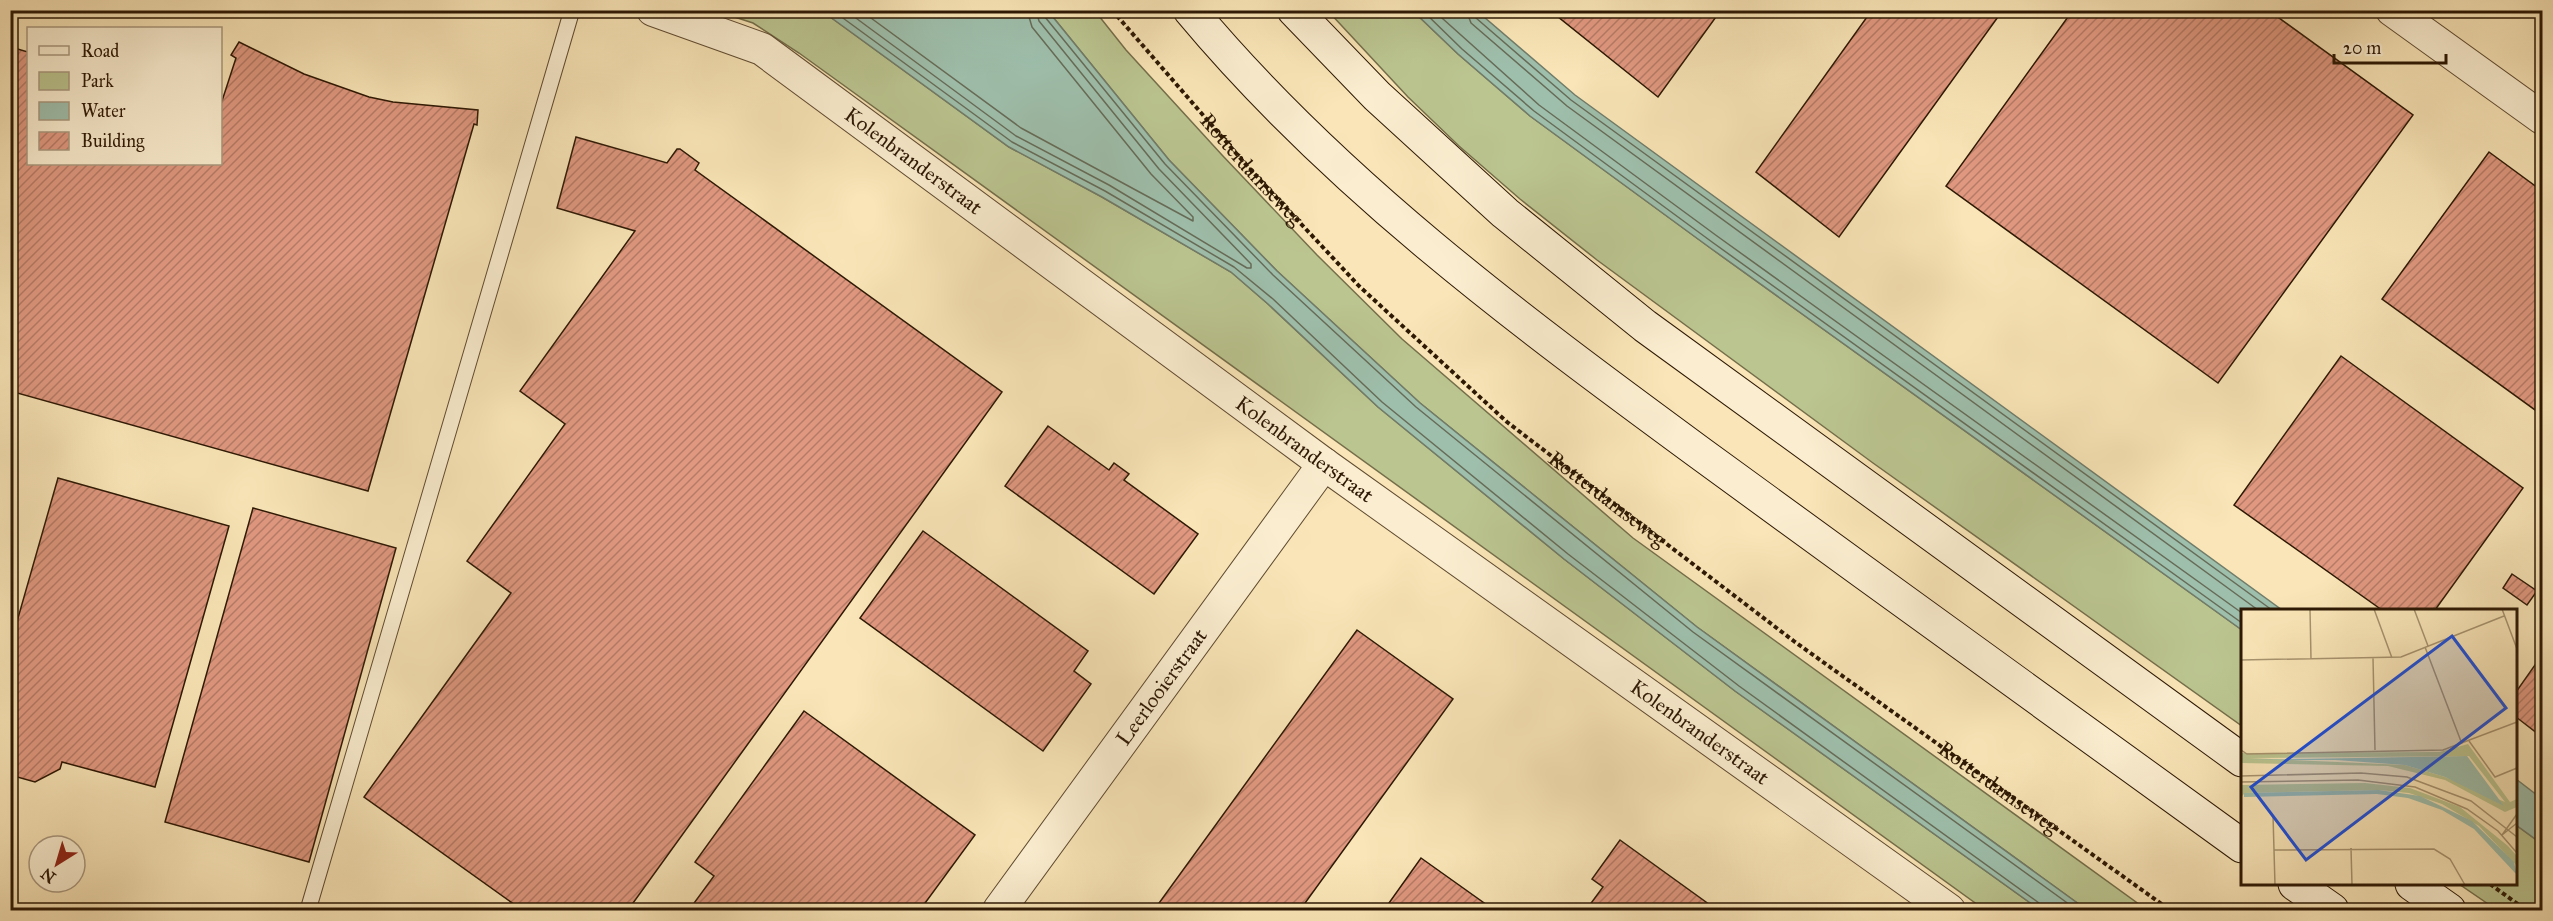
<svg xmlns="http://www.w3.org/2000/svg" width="2553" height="921" font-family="'IM FELL Great Primer',serif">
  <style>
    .green { fill: #bbc590; stroke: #746e4a; stroke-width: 1.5 }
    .water { fill: #9ebfac; stroke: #717c69; stroke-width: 1.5 }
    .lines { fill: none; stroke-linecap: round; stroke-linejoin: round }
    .shore { stroke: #666c58; stroke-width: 1.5 }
    .building { fill: url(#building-hatch); stroke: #2d1804; stroke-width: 1.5 }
    .service-casing { stroke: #604b31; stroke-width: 17 }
    .minor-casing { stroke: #604b31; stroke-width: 34 }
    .secondary-casing { stroke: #2d1804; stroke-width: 35 }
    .path { stroke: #2d1804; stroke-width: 4; stroke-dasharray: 4.5 3; stroke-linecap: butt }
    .service { stroke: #fbeed0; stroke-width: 15 }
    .minor { stroke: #fbeed0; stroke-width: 32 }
    .secondary { stroke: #fbeed0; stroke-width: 33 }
    .labels { text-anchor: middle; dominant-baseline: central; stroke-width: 4.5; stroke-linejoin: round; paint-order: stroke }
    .street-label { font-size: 21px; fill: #2d1804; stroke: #fbeed0 }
    .inset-road { fill: none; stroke: #a7936f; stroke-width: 1.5 }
    .view { fill: #1d4ed8; fill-opacity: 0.15; stroke: #1d4ed8; stroke-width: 3 }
    .inset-edge { fill: none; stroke: #2d1804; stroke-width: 3 }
  </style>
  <defs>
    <pattern id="building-hatch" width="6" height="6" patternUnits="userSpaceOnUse" patternTransform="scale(1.5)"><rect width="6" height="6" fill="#e09880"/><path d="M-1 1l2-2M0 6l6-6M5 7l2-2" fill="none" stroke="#b67b67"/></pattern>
  </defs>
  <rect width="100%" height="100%" fill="#f9e5b7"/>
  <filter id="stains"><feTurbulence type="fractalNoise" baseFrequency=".00333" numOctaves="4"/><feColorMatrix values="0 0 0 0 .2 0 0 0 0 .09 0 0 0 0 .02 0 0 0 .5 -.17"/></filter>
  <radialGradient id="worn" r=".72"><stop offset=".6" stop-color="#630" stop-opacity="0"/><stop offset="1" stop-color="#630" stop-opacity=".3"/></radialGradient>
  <g class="green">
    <path d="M 716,11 L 822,11 L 1009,147 L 1102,197 L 1231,272 L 1268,304 L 1378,407 L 1564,559 L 1735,691 L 2040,910 L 1985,910 L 799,53 L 753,23 Z"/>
    <path d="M 1048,11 L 1095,11 L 1126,50 L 1222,155 L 1317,255 L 1402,339 L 1633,538 L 2147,910 L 2087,910 L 1697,627 L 1420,403 L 1277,271 L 1169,160 Z"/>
    <path d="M 1328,11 L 1413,11 L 1458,54 L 1530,116 L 1709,247 L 2242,630 L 2242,726 L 1873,463 L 1597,260 L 1520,199 L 1459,146 L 1408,97 Z"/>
    <path d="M 2516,825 L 2542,844 L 2542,910 L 2497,910 L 2459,884 L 2516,884 Z"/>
  </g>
  <g class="water">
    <path d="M 822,11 L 1048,11 L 1169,160 L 1277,271 L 1420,403 L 1697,627 L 2087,910 L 2040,910 L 1735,691 L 1564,559 L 1378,407 L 1268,304 L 1231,272 L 1102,197 L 1009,147 Z"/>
    <path d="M 1413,11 L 1477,11 L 1575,95 L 2282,610 L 2242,610 L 2242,630 L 1709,247 L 1530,116 L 1458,54 Z"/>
    <path d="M 2516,779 L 2542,799 L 2542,844 L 2516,825 Z"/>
  </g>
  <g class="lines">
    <g class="shore">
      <path d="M 832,10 L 1012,142 L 1105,191 L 1234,267 L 1273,299 L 1382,402 L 1568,554 L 1739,686 L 2039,903 L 2042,910"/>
      <path d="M 845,10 L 1016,136 L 1109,185 L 1247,268 L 1251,268 L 1251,264 L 1159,169 L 1039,21 L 1036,10"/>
      <path d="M 860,10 L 1021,128 L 1193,221 L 1193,217 L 1151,174 L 1032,27 L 1027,10"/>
      <path d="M 1043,10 L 1045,17 L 1165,164 L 1273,275 L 1416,407 L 1693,632 L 2077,910"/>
      <path d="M 1422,10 L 1462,49 L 1534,111 L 1712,242 L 2242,623"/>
      <path d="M 1433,10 L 1539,105 L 1717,236 L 2242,613"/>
      <path d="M 1466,10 L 1471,23 L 1567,106 L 2258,610"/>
      <path d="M 1474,10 L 1476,18 L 1571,100 L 2272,610"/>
    </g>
  </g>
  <g class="building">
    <path d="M 1561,10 L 1721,10 L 1658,97 L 1557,16 Z"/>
    <path d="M 1872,10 L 2003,10 L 1839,237 L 1756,172 Z"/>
    <path d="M 2073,10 L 2268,10 L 2413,115 L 2218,383 L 1946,186 Z"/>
    <path d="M 239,42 L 304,74 L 369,97 L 393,102 L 478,110 L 477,125 L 474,124 L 368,491 L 10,391 L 10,62 L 14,48 L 28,52 L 28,164 L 220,164 L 220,107 L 236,58 L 231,55 Z"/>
    <path d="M 576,137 L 667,163 L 677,149 L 680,149 L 699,163 L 695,170 L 1002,392 L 628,910 L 522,910 L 364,797 L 511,593 L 467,561 L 565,424 L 520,391 L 635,231 L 557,208 Z"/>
    <path d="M 2489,152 L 2542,191 L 2542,415 L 2382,299 Z"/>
    <path d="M 2341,356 L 2523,488 L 2435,610 L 2382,610 L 2234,505 Z"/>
    <path d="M 1048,426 L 1109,470 L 1114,463 L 1129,474 L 1124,480 L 1198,534 L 1154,594 L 1005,486 Z"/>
    <path d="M 58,478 L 229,526 L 155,787 L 62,762 L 60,769 L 35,782 L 10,775 L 10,646 Z"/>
    <path d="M 253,508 L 396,548 L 309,862 L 165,822 Z"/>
    <path d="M 923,531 L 1088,651 L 1074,671 L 1091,684 L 1043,751 L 860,618 Z"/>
    <path d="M 2512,574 L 2537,591 L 2527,605 L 2503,588 Z"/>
    <path d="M 1357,630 L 1453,699 L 1300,910 L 1154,910 Z"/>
    <path d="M 2542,655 L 2542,737 L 2516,717 L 2516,692 Z"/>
    <path d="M 804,711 L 975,835 L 920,910 L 689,910 L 714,876 L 695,862 Z"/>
    <path d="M 1620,840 L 1717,910 L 1586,910 L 1603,887 L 1592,879 Z"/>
    <path d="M 1421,858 L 1494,910 L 1384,910 Z"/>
  </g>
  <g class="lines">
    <g class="service-casing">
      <path id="service" d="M 308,910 L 572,10"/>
    </g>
    <g class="minor-casing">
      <g id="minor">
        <path id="s2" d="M 653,10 L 762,49 L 1324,464 L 1949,910"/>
        <path d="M 2392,10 L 2542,118"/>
        <path id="s3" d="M 999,910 L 1324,464"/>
      </g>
    </g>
    <g class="secondary-casing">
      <g id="secondary">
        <path d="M 1190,10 C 1335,184 1519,320 1700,453 C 1880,585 2062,715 2242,846"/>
        <path d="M 1294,10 L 1377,96 L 1505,213 L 1645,326 L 2242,760"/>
        <path d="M 2295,884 L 2332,910"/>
        <path d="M 2412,884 L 2449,910"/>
      </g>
    </g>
    <g class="path">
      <path id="s1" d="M 1112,10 L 1248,167 L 1359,286 L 1507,422 L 1795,642 L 2170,910"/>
      <path d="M 2490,884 L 2526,910"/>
    </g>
    <use href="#service" class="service"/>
    <use href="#minor" class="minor"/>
    <use href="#secondary" class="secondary"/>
  </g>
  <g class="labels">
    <g class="street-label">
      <text stroke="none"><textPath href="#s2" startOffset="304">Kolenbranderstraat</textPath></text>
      <text stroke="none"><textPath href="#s1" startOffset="212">Rotterdamseweg</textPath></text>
      <text stroke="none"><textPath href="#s2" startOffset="790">Kolenbranderstraat</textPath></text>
      <text stroke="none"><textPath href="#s1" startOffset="698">Rotterdamseweg</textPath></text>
      <text stroke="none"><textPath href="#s3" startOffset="276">Leerlooierstraat</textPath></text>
      <text stroke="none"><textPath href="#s2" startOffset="1276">Kolenbranderstraat</textPath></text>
      <text stroke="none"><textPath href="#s1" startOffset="1184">Rotterdamseweg</textPath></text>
    </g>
  </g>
  <g transform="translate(2241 609)">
    <rect width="276" height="276" fill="#f9e5b7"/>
    <path d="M 227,135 L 269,193 L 276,190 L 276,198 L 264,203 L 204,171 L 147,157 L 0,154 L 0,144 L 199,143 ZM 228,147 L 264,193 L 204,168 L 164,156 L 9,149 ZM 124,174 L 169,179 L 219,198 L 267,237 L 276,247 L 276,257 L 238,217 L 201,195 L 168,184 L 138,181 L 4,184 L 0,188 L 0,176 Z" fill="#bbc590" fill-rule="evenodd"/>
    <path d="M 226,147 L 263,197 L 204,168 L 164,156 L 95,151 L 2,151 ZM 138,181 L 179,187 L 231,212 L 273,253 L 276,266 L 233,220 L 201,201 L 167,189 L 136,185 L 3,188 L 3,184 Z" fill="#9ebfac"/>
    <path class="inset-road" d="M 69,0 L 70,50M 133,0 L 151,49M 173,0 L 187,37M 261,0 L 276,40M 184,38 L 221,135M 132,49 L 134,141M 0,51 L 160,48 L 263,7M 228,132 L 254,168 L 276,159M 0,141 L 6,145 L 202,141 L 276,113M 0,167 L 120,164 L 166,168 L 230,192 L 276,228M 0,173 L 117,171 L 174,178 L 226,200 L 257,222 L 276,244M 32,206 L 34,276M 261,226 L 276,205M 261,226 L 276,214M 110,239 L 111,276M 33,241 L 193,240 L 209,250 L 224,276"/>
    <path class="view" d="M 211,27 L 265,99 L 65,251 L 10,178 Z"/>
    <rect width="276" height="276" class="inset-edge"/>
  </g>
  <rect width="2553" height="921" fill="none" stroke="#f9e5b7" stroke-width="36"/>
  <rect x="12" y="12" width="2529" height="897" fill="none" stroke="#2d1804" stroke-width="3"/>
  <rect x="18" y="18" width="2517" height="885" fill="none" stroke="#2d1804" stroke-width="1.5"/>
  <rect x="27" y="27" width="195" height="138" fill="#fbeed0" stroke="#a9987e" stroke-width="1.5"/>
  <rect x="39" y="46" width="30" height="9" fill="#fbeed0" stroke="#a9987e" stroke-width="1.5"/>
  <text x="81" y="57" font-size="18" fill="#2d1804">Road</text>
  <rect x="39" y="72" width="30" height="18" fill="#bbc590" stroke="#a9987e" stroke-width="1.5"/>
  <text x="81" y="87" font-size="18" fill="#2d1804">Park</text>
  <rect x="39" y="102" width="30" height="18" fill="#9ebfac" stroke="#a9987e" stroke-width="1.5"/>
  <text x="81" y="117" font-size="18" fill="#2d1804">Water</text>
  <rect x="39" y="132" width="30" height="18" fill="url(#building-hatch)" stroke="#a9987e" stroke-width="1.5"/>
  <text x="81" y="147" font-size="18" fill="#2d1804">Building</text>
  <g transform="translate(57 864) rotate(217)"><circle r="28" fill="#fbeed0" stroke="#a9987e" stroke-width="1.5"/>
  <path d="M0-4.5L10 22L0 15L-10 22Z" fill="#8f2418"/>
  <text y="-9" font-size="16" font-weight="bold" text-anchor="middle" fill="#2d1804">N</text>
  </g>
  <path d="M2334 54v9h112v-9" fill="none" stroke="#2d1804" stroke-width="3"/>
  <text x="2343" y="54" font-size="18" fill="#2d1804" stroke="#fbeed0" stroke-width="4.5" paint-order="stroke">20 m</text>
  <rect width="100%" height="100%" filter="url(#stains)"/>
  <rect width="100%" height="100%" fill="url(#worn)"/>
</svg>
